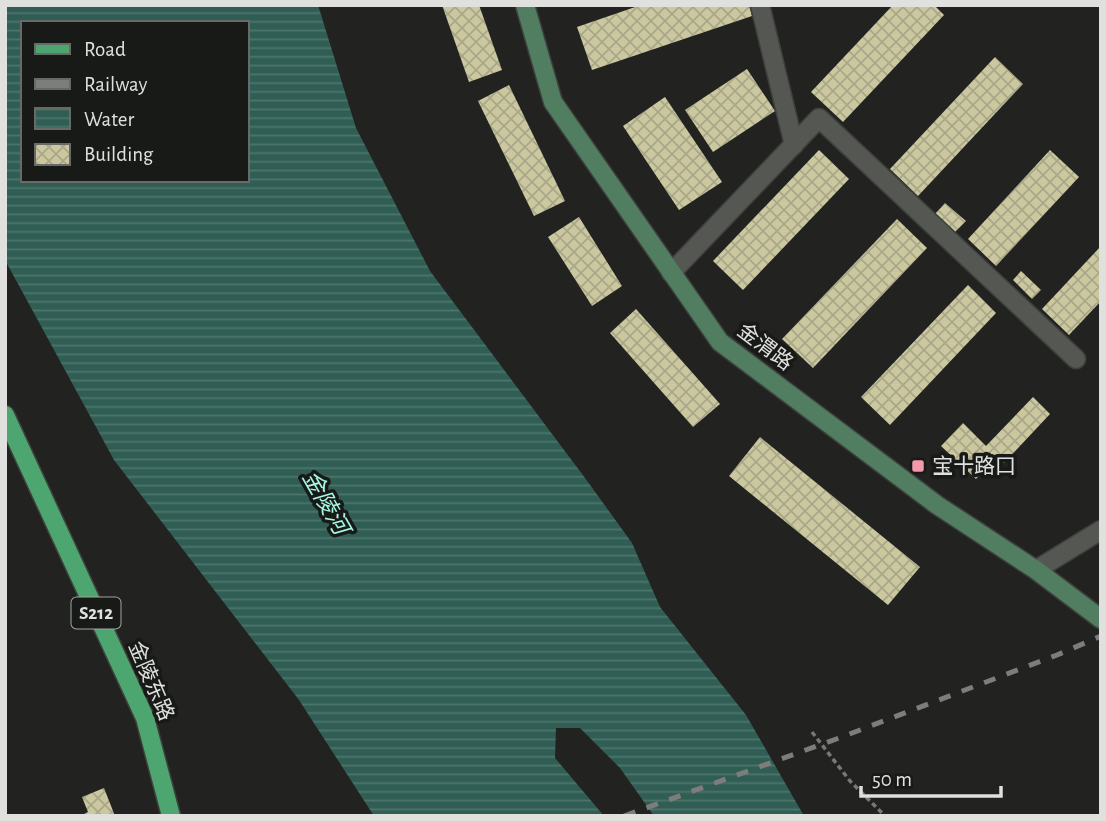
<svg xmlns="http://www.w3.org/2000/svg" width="1106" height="821" font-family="'Alegreya Sans','Noto Sans SC',sans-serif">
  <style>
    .water { fill: url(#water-rules); fill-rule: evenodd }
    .building { fill: url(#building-cross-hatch) }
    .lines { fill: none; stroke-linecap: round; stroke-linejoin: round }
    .minor-casing { stroke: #3e403d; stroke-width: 21 }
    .tertiary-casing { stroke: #3e403d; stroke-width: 21 }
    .secondary-casing { stroke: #3e403d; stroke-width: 21 }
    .primary-casing { stroke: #3e403d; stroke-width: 21 }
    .path { stroke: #787976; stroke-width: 3.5; stroke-dasharray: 5 3.5; stroke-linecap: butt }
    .minor { stroke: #555752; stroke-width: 18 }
    .tertiary { stroke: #555752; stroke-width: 18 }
    .secondary { stroke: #517e60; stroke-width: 18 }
    .primary { stroke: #4da56f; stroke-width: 18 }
    .rail { stroke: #7d7e7b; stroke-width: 5; stroke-dasharray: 12 12; stroke-linecap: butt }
    .poi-dot { fill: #f29aac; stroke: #181a17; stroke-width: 2.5 }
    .labels { text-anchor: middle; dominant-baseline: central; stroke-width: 7; stroke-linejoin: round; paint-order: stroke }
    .shield { fill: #181a17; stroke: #a4a5a2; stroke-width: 2 }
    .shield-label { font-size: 19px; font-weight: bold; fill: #e0e1de }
    .street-label { font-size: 21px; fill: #e0e1de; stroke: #181a17 }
    .poi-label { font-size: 21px; fill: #e0e1de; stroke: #181a17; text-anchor: start }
    .water-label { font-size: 23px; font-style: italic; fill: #a5f7e3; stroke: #181a17 }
  </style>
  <defs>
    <pattern id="water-rules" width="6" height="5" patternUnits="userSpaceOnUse" patternTransform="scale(1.75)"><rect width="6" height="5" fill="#305e54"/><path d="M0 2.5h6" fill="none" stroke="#4e756c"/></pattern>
    <pattern id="building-cross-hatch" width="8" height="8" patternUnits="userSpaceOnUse" patternTransform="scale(1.75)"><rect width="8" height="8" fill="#cbc8a0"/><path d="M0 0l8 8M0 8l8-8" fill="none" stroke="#a9a789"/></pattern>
  </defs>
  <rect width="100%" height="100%" fill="#222320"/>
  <path class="water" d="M 5,5 L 318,5 L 356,128 L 430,271 L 585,478 L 632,543 L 660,607 L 746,715 L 804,816 L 654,816 L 620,768 L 580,728 L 556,728 L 555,758 L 604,816 L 374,816 L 299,700 L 114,460 L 5,260 ZM 23,23 L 247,23 L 247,180 L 23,180 Z"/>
  <g class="building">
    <path d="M 442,5 L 479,5 L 502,70 L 469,82 Z"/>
    <path d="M 641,5 L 749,5 L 752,16 L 592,70 L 577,27 Z"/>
    <path d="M 893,5 L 934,5 L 944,15 L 843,122 L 811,92 Z"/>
    <path d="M 995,57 L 1023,84 L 918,196 L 890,169 Z"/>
    <path d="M 747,69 L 775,111 L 713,152 L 685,110 Z"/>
    <path d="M 509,85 L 565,201 L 534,216 L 478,101 Z"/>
    <path d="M 665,97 L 722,182 L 679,210 L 623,126 Z"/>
    <path d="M 819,150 L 849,179 L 743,290 L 713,261 Z"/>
    <path d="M 1050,150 L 1079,177 L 996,266 L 968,239 Z"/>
    <path d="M 945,203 L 966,221 L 953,234 L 933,216 Z"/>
    <path d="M 579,217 L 622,286 L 592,306 L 548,237 Z"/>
    <path d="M 897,219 L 927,248 L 813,368 L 782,339 Z"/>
    <path d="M 1101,246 L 1101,301 L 1069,335 L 1042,309 Z"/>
    <path d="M 1021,271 L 1041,290 L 1032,299 L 1013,280 Z"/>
    <path d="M 968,285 L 996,313 L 890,425 L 861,397 Z"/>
    <path d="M 636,309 L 720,404 L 693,427 L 610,333 Z"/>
    <path d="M 1033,397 L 1050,414 L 1004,463 L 997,456 L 976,479 L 941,446 L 963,423 L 986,446 Z"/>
    <path d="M 760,437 L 920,567 L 888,605 L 729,476 Z"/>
    <path d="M 104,788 L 115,816 L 80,816 L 88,812 L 82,797 Z"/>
  </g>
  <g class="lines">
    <g class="minor-casing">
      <g id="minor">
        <path d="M 760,5 L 794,145"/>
        <path d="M 671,273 L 819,118 L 1076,359"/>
      </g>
    </g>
    <g class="tertiary-casing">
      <path id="tertiary" d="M 1036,570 L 1101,530"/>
    </g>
    <g class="secondary-casing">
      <path id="secondary" d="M 525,5 L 553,102 L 720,342 L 937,505 L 1036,570 L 1101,619"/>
    </g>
    <g class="primary-casing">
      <path id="primary" d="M 5,415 L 145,718 L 171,816"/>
    </g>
    <path class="path" d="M 812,732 L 850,781 L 885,816"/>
    <use href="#minor" class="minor"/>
    <use href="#tertiary" class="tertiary"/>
    <use href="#secondary" class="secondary"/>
    <use href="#primary" class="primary"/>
    <path class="rail" d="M 624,816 L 839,738 L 1057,655 L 1101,636"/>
  </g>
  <rect class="poi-dot" x="911" y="459" width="14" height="14" rx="3.5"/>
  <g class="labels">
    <rect class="shield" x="71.5" y="597.5" width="49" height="31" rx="5"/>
    <g class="shield-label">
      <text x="96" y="613">S212</text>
    </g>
    <g class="street-label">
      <text transform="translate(765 347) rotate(37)">金渭路</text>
      <text transform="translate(151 681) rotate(67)">金陵东路</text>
    </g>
    <g class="poi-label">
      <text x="932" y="466">宝十路口</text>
    </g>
    <g class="water-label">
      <text transform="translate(325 503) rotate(60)">金陵河</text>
    </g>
  </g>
  <rect width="1106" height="821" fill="none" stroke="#e0e1de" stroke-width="14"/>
  <rect x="21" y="21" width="228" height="161" fill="#181a17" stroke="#686a67" stroke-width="2"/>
  <rect x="35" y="44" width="35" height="10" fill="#4da56f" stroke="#686a67" stroke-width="2"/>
  <text x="84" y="56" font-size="21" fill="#e0e1de">Road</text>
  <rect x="35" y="79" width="35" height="10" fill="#7d7e7b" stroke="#686a67" stroke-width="2"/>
  <text x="84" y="91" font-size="21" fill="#e0e1de">Railway</text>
  <rect x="35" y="108" width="35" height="21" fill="url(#water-rules)" stroke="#686a67" stroke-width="2"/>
  <text x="84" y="126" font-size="21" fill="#e0e1de">Water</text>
  <rect x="35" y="144" width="35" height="21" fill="url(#building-cross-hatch)" stroke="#686a67" stroke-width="2"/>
  <text x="84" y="161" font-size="21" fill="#e0e1de">Building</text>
  <path d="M861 786v10h140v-10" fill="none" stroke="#e0e1de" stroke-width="3.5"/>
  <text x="872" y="786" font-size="21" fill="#e0e1de" stroke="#181a17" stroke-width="5" paint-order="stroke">50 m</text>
</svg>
